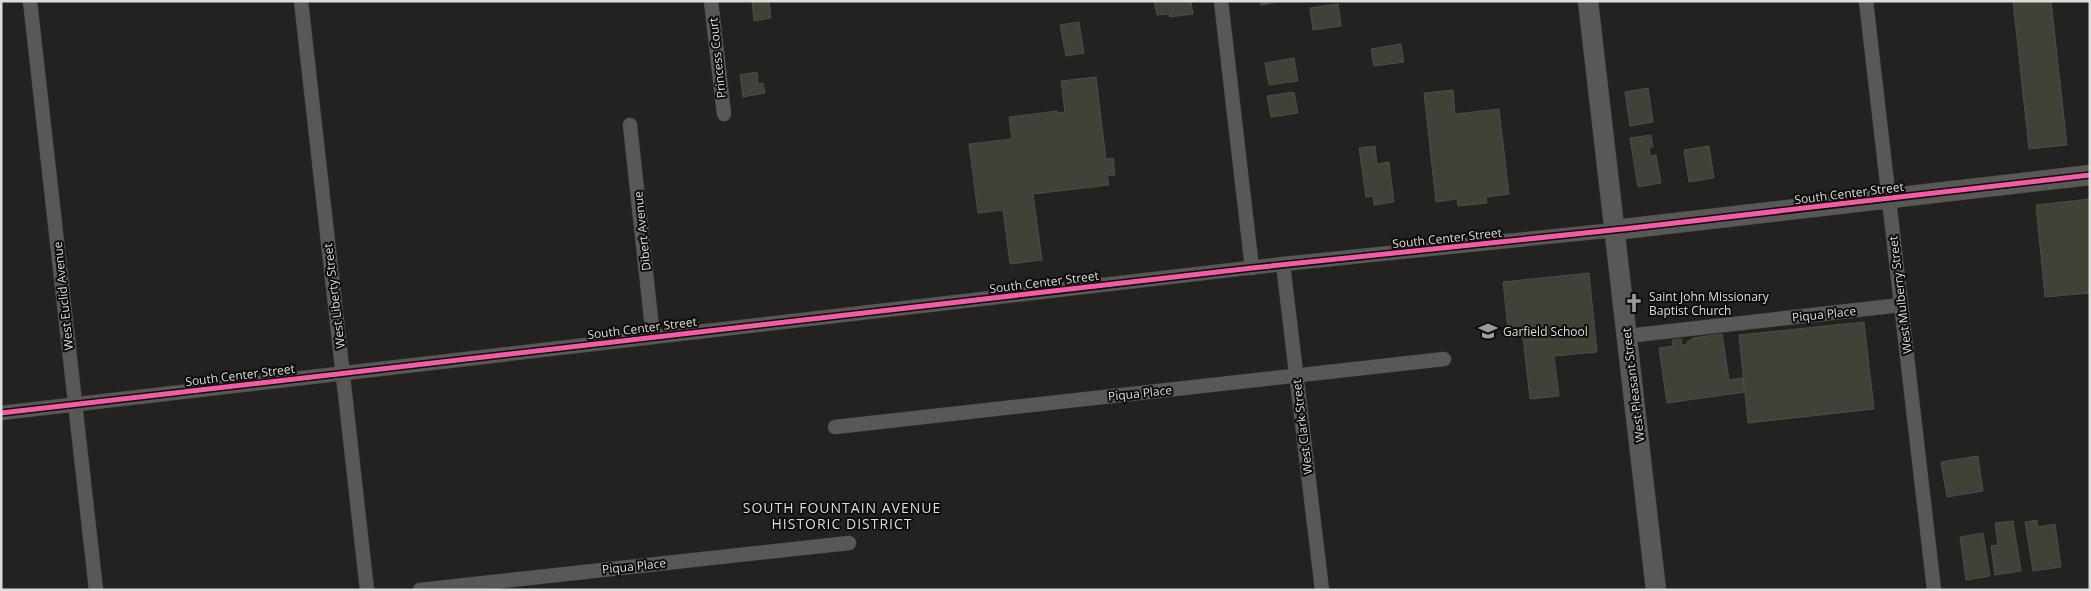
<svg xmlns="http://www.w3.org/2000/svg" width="2091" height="591" font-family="'Open Sans',sans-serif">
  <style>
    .building { fill: #414137; stroke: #4c4c4b }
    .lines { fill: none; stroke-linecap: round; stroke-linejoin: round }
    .street-casing { stroke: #3f3e3d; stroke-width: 15 }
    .secondary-casing { stroke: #3f3e3d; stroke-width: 21 }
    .street { stroke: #585857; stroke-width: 14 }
    .secondary { stroke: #585857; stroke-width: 20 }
    .cycleway-casing { stroke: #0d0d0b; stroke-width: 8 }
    .cycleway { stroke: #f35aa7; stroke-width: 5 }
    .labels { text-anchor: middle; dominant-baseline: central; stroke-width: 4; stroke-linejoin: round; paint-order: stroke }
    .street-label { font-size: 12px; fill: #dedddb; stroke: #0d0d0b }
    .poi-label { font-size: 12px; fill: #dedddb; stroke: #0d0d0b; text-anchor: start }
    .neighbourhood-label { font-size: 14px; letter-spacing: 1px; fill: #dedddb; stroke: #0d0d0b }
  </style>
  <rect width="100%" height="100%" fill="#232221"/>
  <g class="building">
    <path d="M 752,1 L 769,1 L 771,18 L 754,21 Z"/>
    <path d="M 1154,1 L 1191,1 L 1193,14 L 1170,17 L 1169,14 L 1157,15 Z"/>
    <path d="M 1260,1 L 1283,1 L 1261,5 Z"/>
    <path d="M 2013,1 L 2051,1 L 2067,145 L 2029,149 Z"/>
    <path d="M 1338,4 L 1341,26 L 1313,30 L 1310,8 Z"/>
    <path d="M 1079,22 L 1084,53 L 1066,56 L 1060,25 Z"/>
    <path d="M 1401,44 L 1404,62 L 1374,66 L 1371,49 Z"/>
    <path d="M 1294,58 L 1298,81 L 1269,85 L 1265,63 Z"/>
    <path d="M 757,72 L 758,84 L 763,83 L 765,93 L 743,97 L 740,75 Z"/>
    <path d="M 1096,77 L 1106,159 L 1113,158 L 1115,175 L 1107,176 L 1109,185 L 1033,194 L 1042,260 L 1010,264 L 1003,210 L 978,213 L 969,144 L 1012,139 L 1009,117 L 1057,111 L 1057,113 L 1065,112 L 1061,81 Z"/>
    <path d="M 1648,88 L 1653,122 L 1630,126 L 1625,92 Z"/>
    <path d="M 1453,90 L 1455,114 L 1499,109 L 1509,194 L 1486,197 L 1487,203 L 1458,206 L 1457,199 L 1436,202 L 1424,93 Z"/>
    <path d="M 1294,92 L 1298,113 L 1271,117 L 1267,96 Z"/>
    <path d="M 1651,135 L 1653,147 L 1649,147 L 1650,156 L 1656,155 L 1661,183 L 1638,187 L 1630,138 Z"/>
    <path d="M 1375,146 L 1377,164 L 1389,162 L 1394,202 L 1374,205 L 1373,196 L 1366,197 L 1359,148 Z"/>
    <path d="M 1709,146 L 1714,178 L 1689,182 L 1684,150 Z"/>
    <path d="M 2090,199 L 2090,293 L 2045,297 L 2036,205 Z"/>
    <path d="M 1589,273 L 1597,352 L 1554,356 L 1559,396 L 1530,399 L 1523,337 L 1509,338 L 1503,282 Z"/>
    <path d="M 1864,322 L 1874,409 L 1748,423 L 1739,335 Z"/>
    <path d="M 1722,334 L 1729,380 L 1743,378 L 1745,392 L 1667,403 L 1659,348 L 1673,346 L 1672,340 L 1681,339 L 1682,345 L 1688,344 L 1687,342 L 1693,338 Z"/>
    <path d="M 1978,456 L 1983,491 L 1947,497 L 1941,462 Z"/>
    <path d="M 2037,520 L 2038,527 L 2055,524 L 2061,567 L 2033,571 L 2025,522 Z"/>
    <path d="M 2013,521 L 2021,571 L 1995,575 L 1991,546 L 1998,545 L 1995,523 Z"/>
    <path d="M 1983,533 L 1990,576 L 1966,580 L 1960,537 Z"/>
  </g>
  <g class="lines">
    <g class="street-casing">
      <g id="street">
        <path d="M 30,1 L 96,590"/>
        <path d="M 301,1 L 367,590"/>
        <path d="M 711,1 L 724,114"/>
        <path d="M 1221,1 L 1252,268"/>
        <path d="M 1866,1 L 1934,590"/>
        <path d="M 630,125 L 653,337"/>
        <path d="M 1283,264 L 1322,590"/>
        <path d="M 1627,336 L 1901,305"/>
        <path d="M 1,413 L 1283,264 L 1615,230"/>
        <path d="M 835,427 L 1444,359"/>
        <path d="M 420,590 L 849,543"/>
      </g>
    </g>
    <g class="secondary-casing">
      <g id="secondary">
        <path d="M 1588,1 L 1656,590"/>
        <path d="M 1615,230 L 2090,175"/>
      </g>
    </g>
    <use href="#street" class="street"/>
    <use href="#secondary" class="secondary"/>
    <g class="cycleway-casing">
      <path id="cycleway" d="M 1,413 L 1252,268 L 1632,228 L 2090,175"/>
    </g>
    <use href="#cycleway" class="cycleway"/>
  </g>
  <defs>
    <g id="church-bare" transform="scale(1.5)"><path d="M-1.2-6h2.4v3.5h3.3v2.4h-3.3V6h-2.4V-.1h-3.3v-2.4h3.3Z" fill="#9d9c9a" stroke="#0d0d0b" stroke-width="2.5" paint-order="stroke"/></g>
    <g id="school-bare" transform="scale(1.5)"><path d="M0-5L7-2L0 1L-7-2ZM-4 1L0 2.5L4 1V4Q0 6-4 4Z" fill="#9d9c9a" stroke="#0d0d0b" stroke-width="2.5" paint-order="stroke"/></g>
  </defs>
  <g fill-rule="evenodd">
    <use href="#church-bare" x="1634" y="303"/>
    <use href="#school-bare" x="1488" y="331"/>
  </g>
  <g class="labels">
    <g class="street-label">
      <text transform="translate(717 58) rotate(-96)">Princess Court</text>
      <text transform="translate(1849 193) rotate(-7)">South Center Street</text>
      <text transform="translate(642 231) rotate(-96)">Dibert Avenue</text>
      <text transform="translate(1447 238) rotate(-6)">South Center Street</text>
      <text transform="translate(1044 282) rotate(-7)">South Center Street</text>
      <text transform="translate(1900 295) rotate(-97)">West Mulberry Street</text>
      <text transform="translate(63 296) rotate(-96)">West Euclid Avenue</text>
      <text transform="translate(334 296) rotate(-97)">West Liberty Street</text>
      <text transform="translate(1824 314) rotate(-6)">Piqua Place</text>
      <text transform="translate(642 328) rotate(-7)">South Center Street</text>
      <text transform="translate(240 375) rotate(-7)">South Center Street</text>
      <text transform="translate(1633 385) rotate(-97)">West Pleasant Street</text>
      <text transform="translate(1140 393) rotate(-6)">Piqua Place</text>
      <text transform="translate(1302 427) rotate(-97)">West Clark Street</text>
      <text transform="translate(634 566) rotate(-6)">Piqua Place</text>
    </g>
    <g class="poi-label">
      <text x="1649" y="296">Saint John Missionary<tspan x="1649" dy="14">Baptist Church</tspan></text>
      <text x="1503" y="331">Garfield School</text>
    </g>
    <g class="neighbourhood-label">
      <text x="842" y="507">SOUTH FOUNTAIN AVENUE<tspan x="842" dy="16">HISTORIC DISTRICT</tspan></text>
    </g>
  </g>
  <rect width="2091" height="591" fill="none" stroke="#dedddb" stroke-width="5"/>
</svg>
